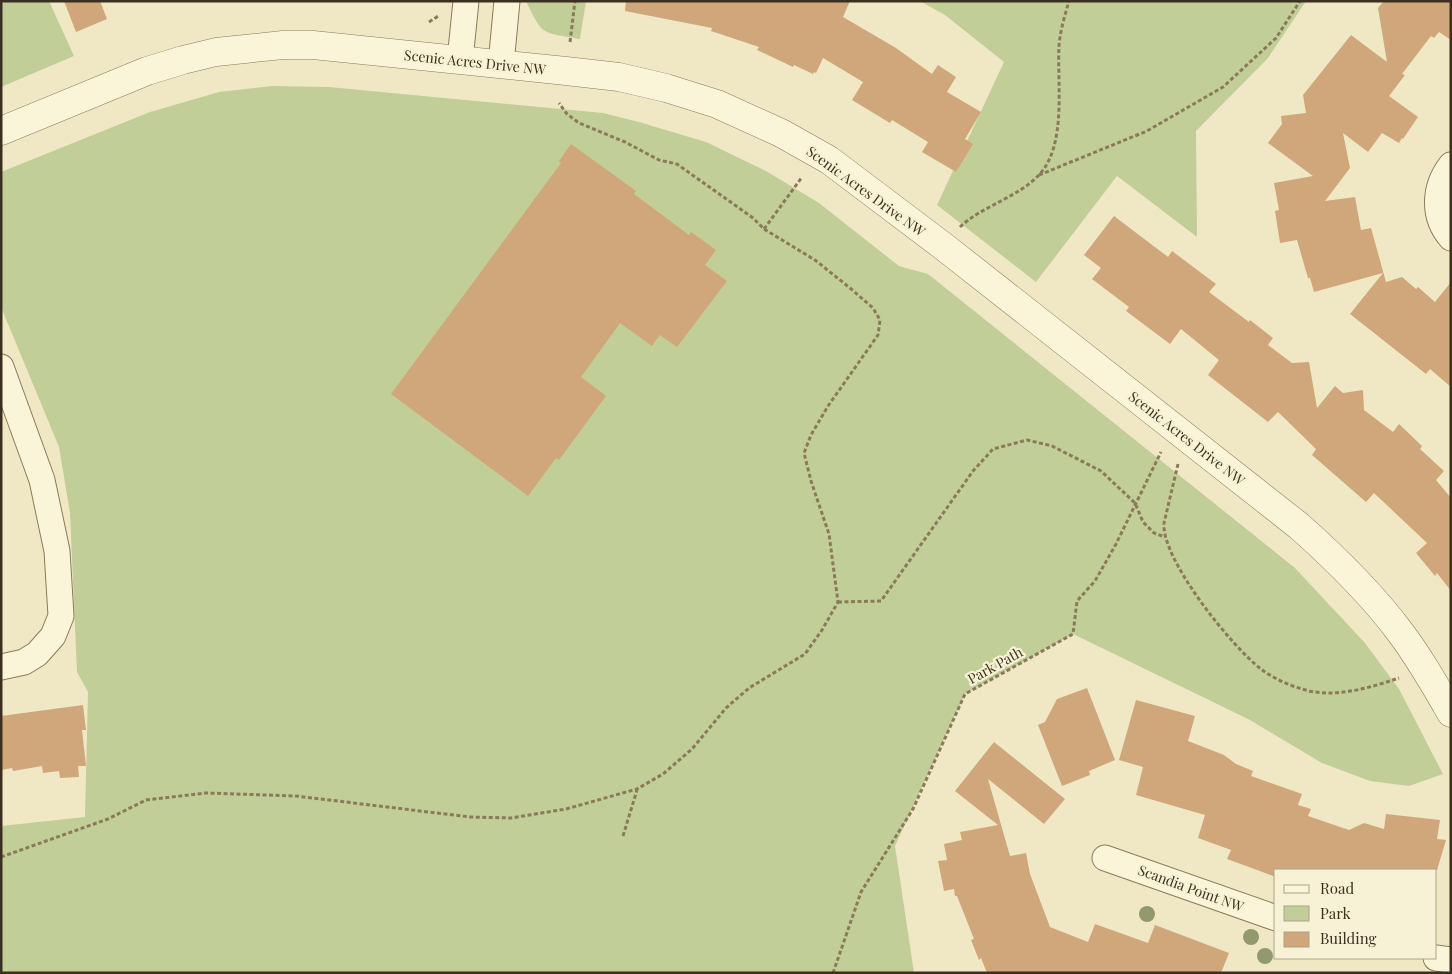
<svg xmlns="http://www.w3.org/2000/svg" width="1452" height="974" font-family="'Playfair Display',serif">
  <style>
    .green { fill: #c2ce98 }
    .building { fill: #cfa77a }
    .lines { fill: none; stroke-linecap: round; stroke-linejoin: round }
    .minor-casing { stroke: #8b7a5a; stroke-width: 27 }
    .tertiary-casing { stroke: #8b7a5a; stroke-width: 29 }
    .path { stroke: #8b7a5a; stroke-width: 3; stroke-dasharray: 4 2.5; stroke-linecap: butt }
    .minor { stroke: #faf4d9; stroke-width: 25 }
    .tertiary { stroke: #faf4d9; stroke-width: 28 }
    .tree { fill: #92996d }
    .labels { text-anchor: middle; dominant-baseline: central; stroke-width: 4.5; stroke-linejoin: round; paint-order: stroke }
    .street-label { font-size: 14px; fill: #3b2f1f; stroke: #f7f1d5 }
  </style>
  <rect width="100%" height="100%" fill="#f0e8c5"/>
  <g class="green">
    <path d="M 1,1 L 49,1 L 74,56 L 1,87 Z"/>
    <path d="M 526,1 L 586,1 L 580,39 C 542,32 543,37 526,1 Z"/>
    <path d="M 920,1 L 1306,1 L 1268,58 L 1196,131 L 1197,237 L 1117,176 L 1036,282 L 937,205 L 1004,62 L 945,15 Z"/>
    <path d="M 272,86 L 329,87 L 603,113 L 639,122 L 706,142 L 766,171 L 819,203 L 899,266 L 928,274 L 1295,568 L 1365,643 L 1399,689 L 1443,774 L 1409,786 L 1370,781 L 1322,763 L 1250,720 L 1073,634 L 965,694 L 895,846 L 914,973 L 1,973 L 1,826 L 85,817 L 88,692 L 77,672 L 70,513 L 59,447 L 1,307 L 1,172 L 150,112 L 219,92 Z"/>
  </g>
  <g class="building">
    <path d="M 64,1 L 100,1 L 107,19 L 76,32 Z"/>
    <path d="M 626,1 L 850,1 L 843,17 L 896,48 L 932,74 L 938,65 L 956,77 L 947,92 L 981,112 L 965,139 L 973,144 L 956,172 L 922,152 L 928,142 L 892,120 L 890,123 L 852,100 L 863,82 L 823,58 L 816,73 L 814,72 L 813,74 L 794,65 L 793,67 L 757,50 L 759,47 L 711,31 L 712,28 L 625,11 Z"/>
    <path d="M 1384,1 L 1451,1 L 1451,40 L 1439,32 L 1434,38 L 1431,36 L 1402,74 L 1405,75 L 1389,96 L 1418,117 L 1403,139 L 1402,138 L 1399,143 L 1382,133 L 1368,152 L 1343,133 L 1350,168 L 1325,201 L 1355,197 L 1361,230 L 1371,228 L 1386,282 L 1402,277 L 1416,289 L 1418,287 L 1435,302 L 1451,282 L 1451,387 L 1430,369 L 1426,374 L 1350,314 L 1383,273 L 1314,292 L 1310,278 L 1308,278 L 1297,240 L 1280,243 L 1275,211 L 1279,210 L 1274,183 L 1313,176 L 1268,143 L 1282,124 L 1281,116 L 1306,113 L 1303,95 L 1351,35 L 1387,62 L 1378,8 Z"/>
    <path d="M 571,144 L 636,191 L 634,194 L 689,235 L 691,232 L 716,250 L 705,265 L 727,281 L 677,347 L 660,335 L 652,346 L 620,323 L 581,377 L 606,396 L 559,460 L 556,458 L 528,496 L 391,394 L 561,163 L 559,161 Z"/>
    <path d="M 1114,216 L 1168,257 L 1172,251 L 1216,284 L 1209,292 L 1249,322 L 1250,320 L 1273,338 L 1268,345 L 1292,363 L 1309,362 L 1317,408 L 1335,386 L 1343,393 L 1363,390 L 1364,410 L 1393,432 L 1399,424 L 1422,446 L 1420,449 L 1444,471 L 1436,480 L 1451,498 L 1451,591 L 1437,573 L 1435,576 L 1416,553 L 1427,543 L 1374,493 L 1366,502 L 1312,455 L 1316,449 L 1278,412 L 1268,422 L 1208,375 L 1219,360 L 1181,329 L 1170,344 L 1126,311 L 1129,307 L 1092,279 L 1101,268 L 1084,255 Z"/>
    <path d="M 1087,688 L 1115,760 L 1089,771 L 1090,775 L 1062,786 L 1038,725 L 1045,722 L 1057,699 Z"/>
    <path d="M 1136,700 L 1195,716 L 1188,741 L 1224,755 L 1236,764 L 1253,771 L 1251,776 L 1302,794 L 1298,805 L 1311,809 L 1308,816 L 1349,830 L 1364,823 L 1384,829 L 1386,814 L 1440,820 L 1437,839 L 1446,840 L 1437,870 L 1276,870 L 1276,877 L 1227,859 L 1231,850 L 1198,838 L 1205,815 L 1136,795 L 1143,767 L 1119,760 Z"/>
    <path d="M 83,705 L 86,730 L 82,730 L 86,766 L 78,766 L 79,777 L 60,778 L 59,771 L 43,773 L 42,766 L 13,771 L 12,768 L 1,770 L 1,716 Z"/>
    <path d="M 994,742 L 1065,799 L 1044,824 L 988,779 L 1010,856 L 1026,853 L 1030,874 L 1050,927 L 1088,942 L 1095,924 L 1148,943 L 1155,925 L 1229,953 L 1221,973 L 987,973 L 981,958 L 979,960 L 971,940 L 974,939 L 957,896 L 955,896 L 954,889 L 944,891 L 938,861 L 947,860 L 944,844 L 962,840 L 960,832 L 998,825 L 955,791 Z"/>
  </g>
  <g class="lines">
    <g class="minor-casing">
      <g id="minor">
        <path d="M 460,60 L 466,1"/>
        <path d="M 501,64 L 507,1"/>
        <path d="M 1451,165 C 1434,187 1432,216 1451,238"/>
        <path d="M 1,367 L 42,480 L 57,551 L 61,616 L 53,636 L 37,654 L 24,662 L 1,667"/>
        <path d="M 1105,858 L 1276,918"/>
        <path d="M 1436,958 L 1451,960"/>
      </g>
    </g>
    <g class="tertiary-casing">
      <path id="tertiary" d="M 1,131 L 147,71 L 183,60 L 216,52 L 283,45 L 313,45 L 566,71 L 619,77 L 666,88 L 717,104 L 781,133 L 829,160 L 943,246 L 1299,526 C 1335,558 1371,593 1400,632 C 1419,657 1435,685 1451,713"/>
    </g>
    <g class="path">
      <path d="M 429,22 L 440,15"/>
      <path d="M 570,42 L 575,1"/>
      <path d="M 1039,175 L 1147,131 L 1223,87 L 1276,38 L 1300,1"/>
      <path d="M 960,227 C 982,206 1017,198 1039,175 C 1067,145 1057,84 1059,46 C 1060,31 1065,15 1069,1"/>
      <path d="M 764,229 L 802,177"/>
      <path d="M 1178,464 L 1164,523 C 1161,559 1232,647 1261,669 C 1273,678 1288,685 1302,689 C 1333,699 1369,688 1399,678"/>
      <path d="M 838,602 L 881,601 L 973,471 L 993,449 L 1027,440 L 1052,446 L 1101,471 L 1135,503 L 1143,522 L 1154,533 L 1165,537"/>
      <path d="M 623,836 L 637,790"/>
      <path d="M 1,857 L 108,819 L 146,800 L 206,793 L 296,796 L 470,817 L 511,818 L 566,809 L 637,789 L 663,774 L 692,749 L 726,708 L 749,688 L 805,654 L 822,630 L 838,602 L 829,534 L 811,481 L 804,453 L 811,435 L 828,406 L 878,335 L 880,320 L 873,308 L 850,288 L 815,260 L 764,229 L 753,218 L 677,164 L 659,160 L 625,142 L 579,123 L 567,114 L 559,103"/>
      <path d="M 833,973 L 861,892 L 913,809 L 965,694 L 1073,634 L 1077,601 L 1095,581 L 1116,544 L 1161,452"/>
    </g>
    <use href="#minor" class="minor"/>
    <use href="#tertiary" class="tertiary"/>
  </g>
  <g class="tree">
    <circle cx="1147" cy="914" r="8"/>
    <circle cx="1251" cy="937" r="8"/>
    <circle cx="1265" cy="956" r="8"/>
  </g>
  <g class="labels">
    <g class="street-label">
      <text transform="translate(475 62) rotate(6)">Scenic Acres Drive NW</text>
      <text transform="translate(866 191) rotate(36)">Scenic Acres Drive NW</text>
      <text transform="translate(1187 438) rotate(38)">Scenic Acres Drive NW</text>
      <text transform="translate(995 665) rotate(-29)">Park Path</text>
      <text transform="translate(1191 888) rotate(20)">Scandia Point NW</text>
    </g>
  </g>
  <rect width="1452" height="974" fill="none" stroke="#3b2f1f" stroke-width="5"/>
  <rect x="1274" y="869" width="162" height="90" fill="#f7f1d5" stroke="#aca38c"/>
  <rect x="1284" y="885" width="25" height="8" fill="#faf4d9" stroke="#aca38c"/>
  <text x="1320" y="894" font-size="15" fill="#3b2f1f">Road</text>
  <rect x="1284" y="906" width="25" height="15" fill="#c2ce98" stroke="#aca38c"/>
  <text x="1320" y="919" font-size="15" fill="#3b2f1f">Park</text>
  <rect x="1284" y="932" width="25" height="15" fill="#cfa77a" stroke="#aca38c"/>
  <text x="1320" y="944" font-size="15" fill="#3b2f1f">Building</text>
</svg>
